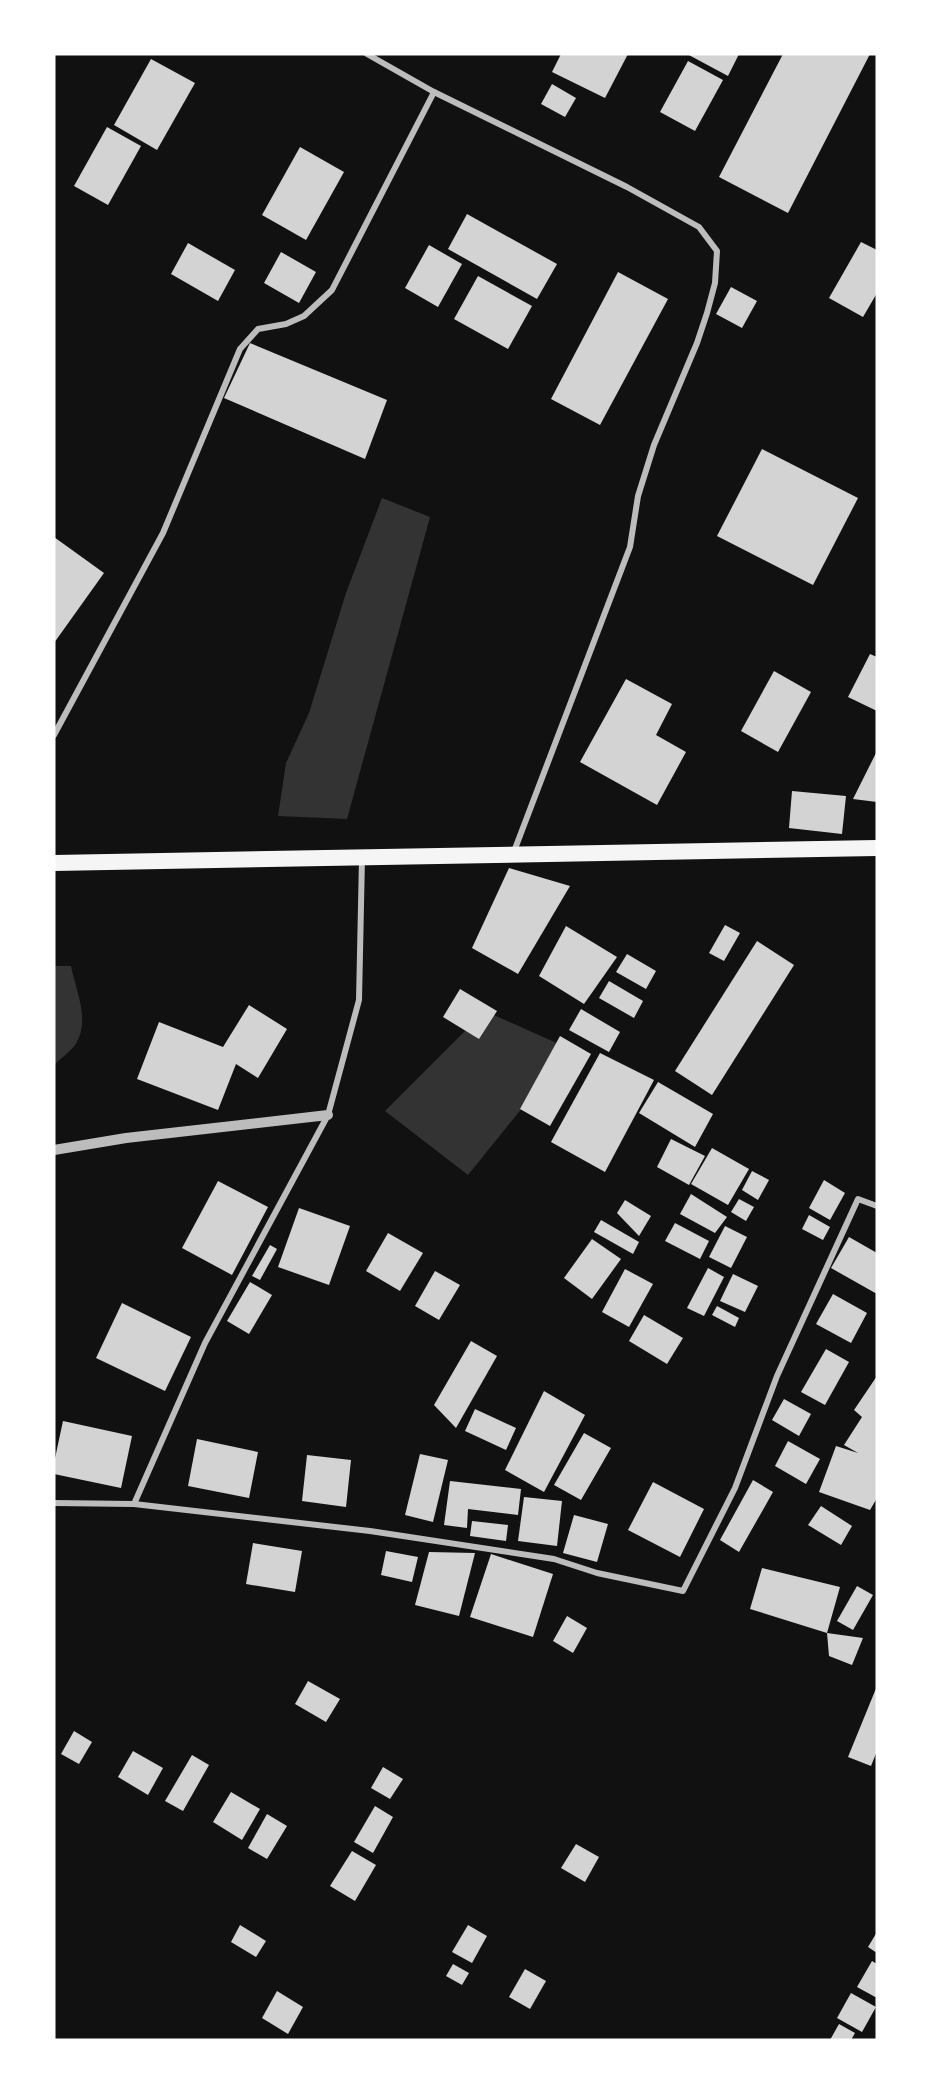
<svg xmlns="http://www.w3.org/2000/svg" width="931" height="2094" font-family="Cabin,sans-serif">
  <style>
    .water { fill: #333 }
    .building { fill: #d3d3d3 }
    .lines { fill: none; stroke-linecap: round; stroke-linejoin: round }
    .minor { stroke: #bcbcbc; stroke-width: 6 }
    .tertiary { stroke: #bcbcbc; stroke-width: 10 }
    .trunk { stroke: #f5f5f5; stroke-width: 16 }
  </style>
  <rect width="100%" height="100%" fill="#111"/>
  <g class="water">
    <path d="M 382,498 L 430,517 L 347,819 L 278,816 L 286,763 L 309,713 L 346,593 Z"/>
    <path d="M 54,966 L 71,966 C 76,992 91,1020 75,1045 C 70,1052 61,1058 54,1065 Z"/>
    <path d="M 485,1011 L 570,1049 L 468,1175 L 385,1111 Z"/>
  </g>
  <g class="building">
    <path d="M 561,54 L 628,54 L 605,98 L 552,72 Z"/>
    <path d="M 687,54 L 739,54 L 728,76 Z"/>
    <path d="M 783,54 L 870,54 L 788,213 L 719,177 Z"/>
    <path d="M 151,59 L 195,83 L 157,150 L 114,125 Z"/>
    <path d="M 688,61 L 723,80 L 695,131 L 660,112 Z"/>
    <path d="M 552,84 L 576,98 L 565,117 L 541,104 Z"/>
    <path d="M 107,127 L 141,146 L 108,205 L 74,186 Z"/>
    <path d="M 300,147 L 344,172 L 306,240 L 262,215 Z"/>
    <path d="M 467,214 L 557,264 L 537,299 L 448,249 Z"/>
    <path d="M 861,242 L 877,250 L 877,293 L 863,317 L 829,298 Z"/>
    <path d="M 188,243 L 235,270 L 218,301 L 171,274 Z"/>
    <path d="M 429,245 L 462,264 L 438,307 L 405,288 Z"/>
    <path d="M 281,252 L 316,272 L 299,303 L 264,283 Z"/>
    <path d="M 618,272 L 668,299 L 600,425 L 551,399 Z"/>
    <path d="M 478,276 L 532,306 L 508,349 L 454,319 Z"/>
    <path d="M 731,287 L 757,301 L 742,328 L 716,314 Z"/>
    <path d="M 250,343 L 387,400 L 365,459 L 224,398 Z"/>
    <path d="M 762,449 L 858,498 L 813,585 L 717,536 Z"/>
    <path d="M 54,537 L 104,573 L 54,643 Z"/>
    <path d="M 870,654 L 877,657 L 877,711 L 848,697 Z"/>
    <path d="M 774,671 L 811,692 L 778,752 L 741,731 Z"/>
    <path d="M 626,679 L 672,704 L 656,735 L 686,752 L 657,805 L 580,762 Z"/>
    <path d="M 877,751 L 877,802 L 853,799 Z"/>
    <path d="M 792,791 L 846,796 L 842,834 L 789,828 Z"/>
    <path d="M 509,868 L 570,886 L 518,974 L 472,948 Z"/>
    <path d="M 725,925 L 740,933 L 724,961 L 709,953 Z"/>
    <path d="M 566,926 L 617,957 L 584,1004 L 539,976 Z"/>
    <path d="M 757,941 L 794,965 L 712,1095 L 675,1071 Z"/>
    <path d="M 627,954 L 656,971 L 646,989 L 616,972 Z"/>
    <path d="M 609,981 L 643,1001 L 634,1018 L 599,998 Z"/>
    <path d="M 460,989 L 497,1011 L 479,1039 L 443,1017 Z"/>
    <path d="M 249,1005 L 287,1029 L 258,1078 L 236,1064 L 218,1110 L 137,1079 L 159,1022 L 223,1047 Z"/>
    <path d="M 581,1009 L 620,1032 L 609,1052 L 569,1030 Z"/>
    <path d="M 560,1036 L 591,1054 L 550,1126 L 520,1109 Z"/>
    <path d="M 600,1053 L 654,1080 L 605,1172 L 551,1142 Z"/>
    <path d="M 658,1082 L 713,1114 L 695,1147 L 639,1113 Z"/>
    <path d="M 671,1139 L 705,1156 L 689,1185 L 657,1167 Z"/>
    <path d="M 712,1148 L 749,1169 L 728,1205 L 691,1184 Z"/>
    <path d="M 752,1171 L 769,1180 L 758,1200 L 742,1190 Z"/>
    <path d="M 824,1180 L 845,1193 L 830,1220 L 809,1208 Z"/>
    <path d="M 218,1181 L 268,1207 L 232,1275 L 182,1248 Z"/>
    <path d="M 691,1194 L 727,1217 L 715,1233 L 680,1214 Z"/>
    <path d="M 739,1199 L 754,1207 L 746,1221 L 731,1212 Z"/>
    <path d="M 625,1200 L 651,1216 L 639,1236 L 617,1213 Z"/>
    <path d="M 299,1208 L 350,1226 L 329,1285 L 278,1267 Z"/>
    <path d="M 809,1215 L 830,1227 L 823,1240 L 802,1229 Z"/>
    <path d="M 601,1220 L 639,1242 L 633,1254 L 594,1232 Z"/>
    <path d="M 675,1223 L 709,1241 L 700,1259 L 665,1241 Z"/>
    <path d="M 725,1226 L 747,1237 L 731,1268 L 709,1257 Z"/>
    <path d="M 388,1233 L 423,1253 L 400,1291 L 366,1271 Z"/>
    <path d="M 849,1237 L 877,1253 L 877,1294 L 831,1268 Z"/>
    <path d="M 592,1239 L 621,1259 L 592,1299 L 564,1278 Z"/>
    <path d="M 270,1245 L 277,1249 L 260,1280 L 252,1276 Z"/>
    <path d="M 708,1268 L 724,1277 L 704,1316 L 687,1308 Z"/>
    <path d="M 625,1269 L 653,1284 L 629,1327 L 602,1312 Z"/>
    <path d="M 435,1271 L 460,1285 L 439,1320 L 415,1306 Z"/>
    <path d="M 733,1274 L 758,1286 L 745,1312 L 720,1301 Z"/>
    <path d="M 250,1282 L 272,1295 L 249,1334 L 227,1321 Z"/>
    <path d="M 833,1294 L 867,1313 L 851,1343 L 816,1324 Z"/>
    <path d="M 122,1303 L 191,1337 L 165,1391 L 96,1358 Z"/>
    <path d="M 717,1306 L 739,1318 L 735,1327 L 712,1315 Z"/>
    <path d="M 644,1315 L 683,1338 L 667,1364 L 629,1341 Z"/>
    <path d="M 471,1341 L 497,1356 L 456,1428 L 434,1405 Z"/>
    <path d="M 826,1349 L 849,1362 L 825,1405 L 801,1392 Z"/>
    <path d="M 877,1376 L 877,1498 L 870,1510 L 819,1492 L 836,1446 L 858,1453 L 844,1445 L 862,1417 L 854,1410 Z"/>
    <path d="M 544,1391 L 585,1415 L 544,1492 L 505,1470 Z"/>
    <path d="M 784,1399 L 811,1414 L 799,1436 L 772,1420 Z"/>
    <path d="M 475,1409 L 516,1428 L 506,1450 L 465,1431 Z"/>
    <path d="M 63,1421 L 132,1436 L 121,1488 L 54,1474 L 54,1463 Z"/>
    <path d="M 584,1433 L 611,1448 L 581,1500 L 554,1485 Z"/>
    <path d="M 197,1439 L 258,1452 L 249,1498 L 188,1486 Z"/>
    <path d="M 788,1441 L 820,1459 L 806,1484 L 775,1466 Z"/>
    <path d="M 420,1454 L 448,1460 L 433,1522 L 405,1515 Z"/>
    <path d="M 307,1455 L 351,1460 L 346,1507 L 302,1501 Z"/>
    <path d="M 753,1480 L 773,1492 L 739,1552 L 720,1540 Z"/>
    <path d="M 450,1481 L 521,1489 L 518,1515 L 468,1509 L 467,1528 L 444,1525 Z"/>
    <path d="M 653,1482 L 704,1509 L 680,1557 L 628,1530 Z"/>
    <path d="M 524,1497 L 562,1501 L 557,1546 L 518,1541 Z"/>
    <path d="M 821,1506 L 852,1526 L 841,1545 L 808,1525 Z"/>
    <path d="M 574,1515 L 608,1524 L 597,1562 L 563,1553 Z"/>
    <path d="M 472,1521 L 508,1525 L 506,1541 L 470,1536 Z"/>
    <path d="M 253,1543 L 302,1551 L 295,1592 L 246,1584 Z"/>
    <path d="M 386,1551 L 418,1557 L 412,1582 L 381,1575 Z"/>
    <path d="M 429,1552 L 475,1553 L 459,1616 L 415,1605 Z"/>
    <path d="M 491,1554 L 553,1574 L 533,1637 L 470,1617 Z"/>
    <path d="M 762,1568 L 840,1587 L 827,1633 L 750,1609 Z"/>
    <path d="M 857,1586 L 873,1595 L 853,1630 L 837,1621 Z"/>
    <path d="M 567,1616 L 587,1628 L 573,1653 L 553,1641 Z"/>
    <path d="M 827,1633 L 863,1638 L 852,1665 L 829,1656 Z"/>
    <path d="M 308,1681 L 340,1699 L 326,1722 L 295,1704 Z"/>
    <path d="M 877,1686 L 877,1751 L 871,1766 L 848,1757 Z"/>
    <path d="M 74,1731 L 92,1742 L 79,1764 L 61,1754 Z"/>
    <path d="M 133,1751 L 163,1768 L 148,1795 L 118,1777 Z"/>
    <path d="M 192,1755 L 209,1765 L 183,1811 L 165,1801 Z"/>
    <path d="M 383,1767 L 403,1779 L 390,1799 L 371,1788 Z"/>
    <path d="M 231,1792 L 260,1809 L 242,1840 L 213,1822 Z"/>
    <path d="M 375,1806 L 393,1817 L 373,1853 L 354,1842 Z"/>
    <path d="M 267,1814 L 287,1826 L 267,1859 L 248,1848 Z"/>
    <path d="M 576,1844 L 599,1857 L 585,1882 L 561,1868 Z"/>
    <path d="M 352,1851 L 376,1865 L 355,1901 L 330,1886 Z"/>
    <path d="M 240,1925 L 266,1941 L 256,1957 L 231,1942 Z"/>
    <path d="M 468,1925 L 487,1936 L 472,1963 L 452,1952 Z"/>
    <path d="M 877,1932 L 877,1953 L 868,1947 Z"/>
    <path d="M 872,1961 L 877,1964 L 877,1998 L 857,1987 Z"/>
    <path d="M 453,1964 L 469,1973 L 462,1985 L 446,1976 Z"/>
    <path d="M 525,1969 L 546,1981 L 530,2009 L 509,1997 Z"/>
    <path d="M 277,1991 L 303,2007 L 288,2034 L 262,2018 Z"/>
    <path d="M 851,1993 L 876,2007 L 862,2032 L 837,2018 Z"/>
    <path d="M 839,2024 L 855,2033 L 851,2040 L 830,2040 Z"/>
  </g>
  <g class="lines">
    <g class="minor">
      <path d="M 367,54 L 434,92 L 627,187 L 699,227 L 717,251 L 715,283 L 707,313 L 697,343 L 654,445 L 638,496 L 630,547 L 513,854"/>
      <path d="M 54,735 L 163,533 L 240,349 L 258,329 L 286,324 L 304,316 L 332,290 L 434,92"/>
      <path d="M 362,858 L 359,1000 L 328,1115 L 205,1343 L 134,1504 L 370,1531 L 554,1559 L 597,1573 L 683,1591 L 735,1488 L 777,1376 L 858,1199 L 877,1206"/>
      <path d="M 54,1503 L 134,1504"/>
    </g>
    <path class="tertiary" d="M 54,1150 L 126,1138 L 328,1115"/>
    <path class="trunk" d="M 54,863 L 877,848"/>
  </g>
  <rect width="931" height="2094" fill="none" stroke="#ffffff" stroke-width="111"/>
</svg>
